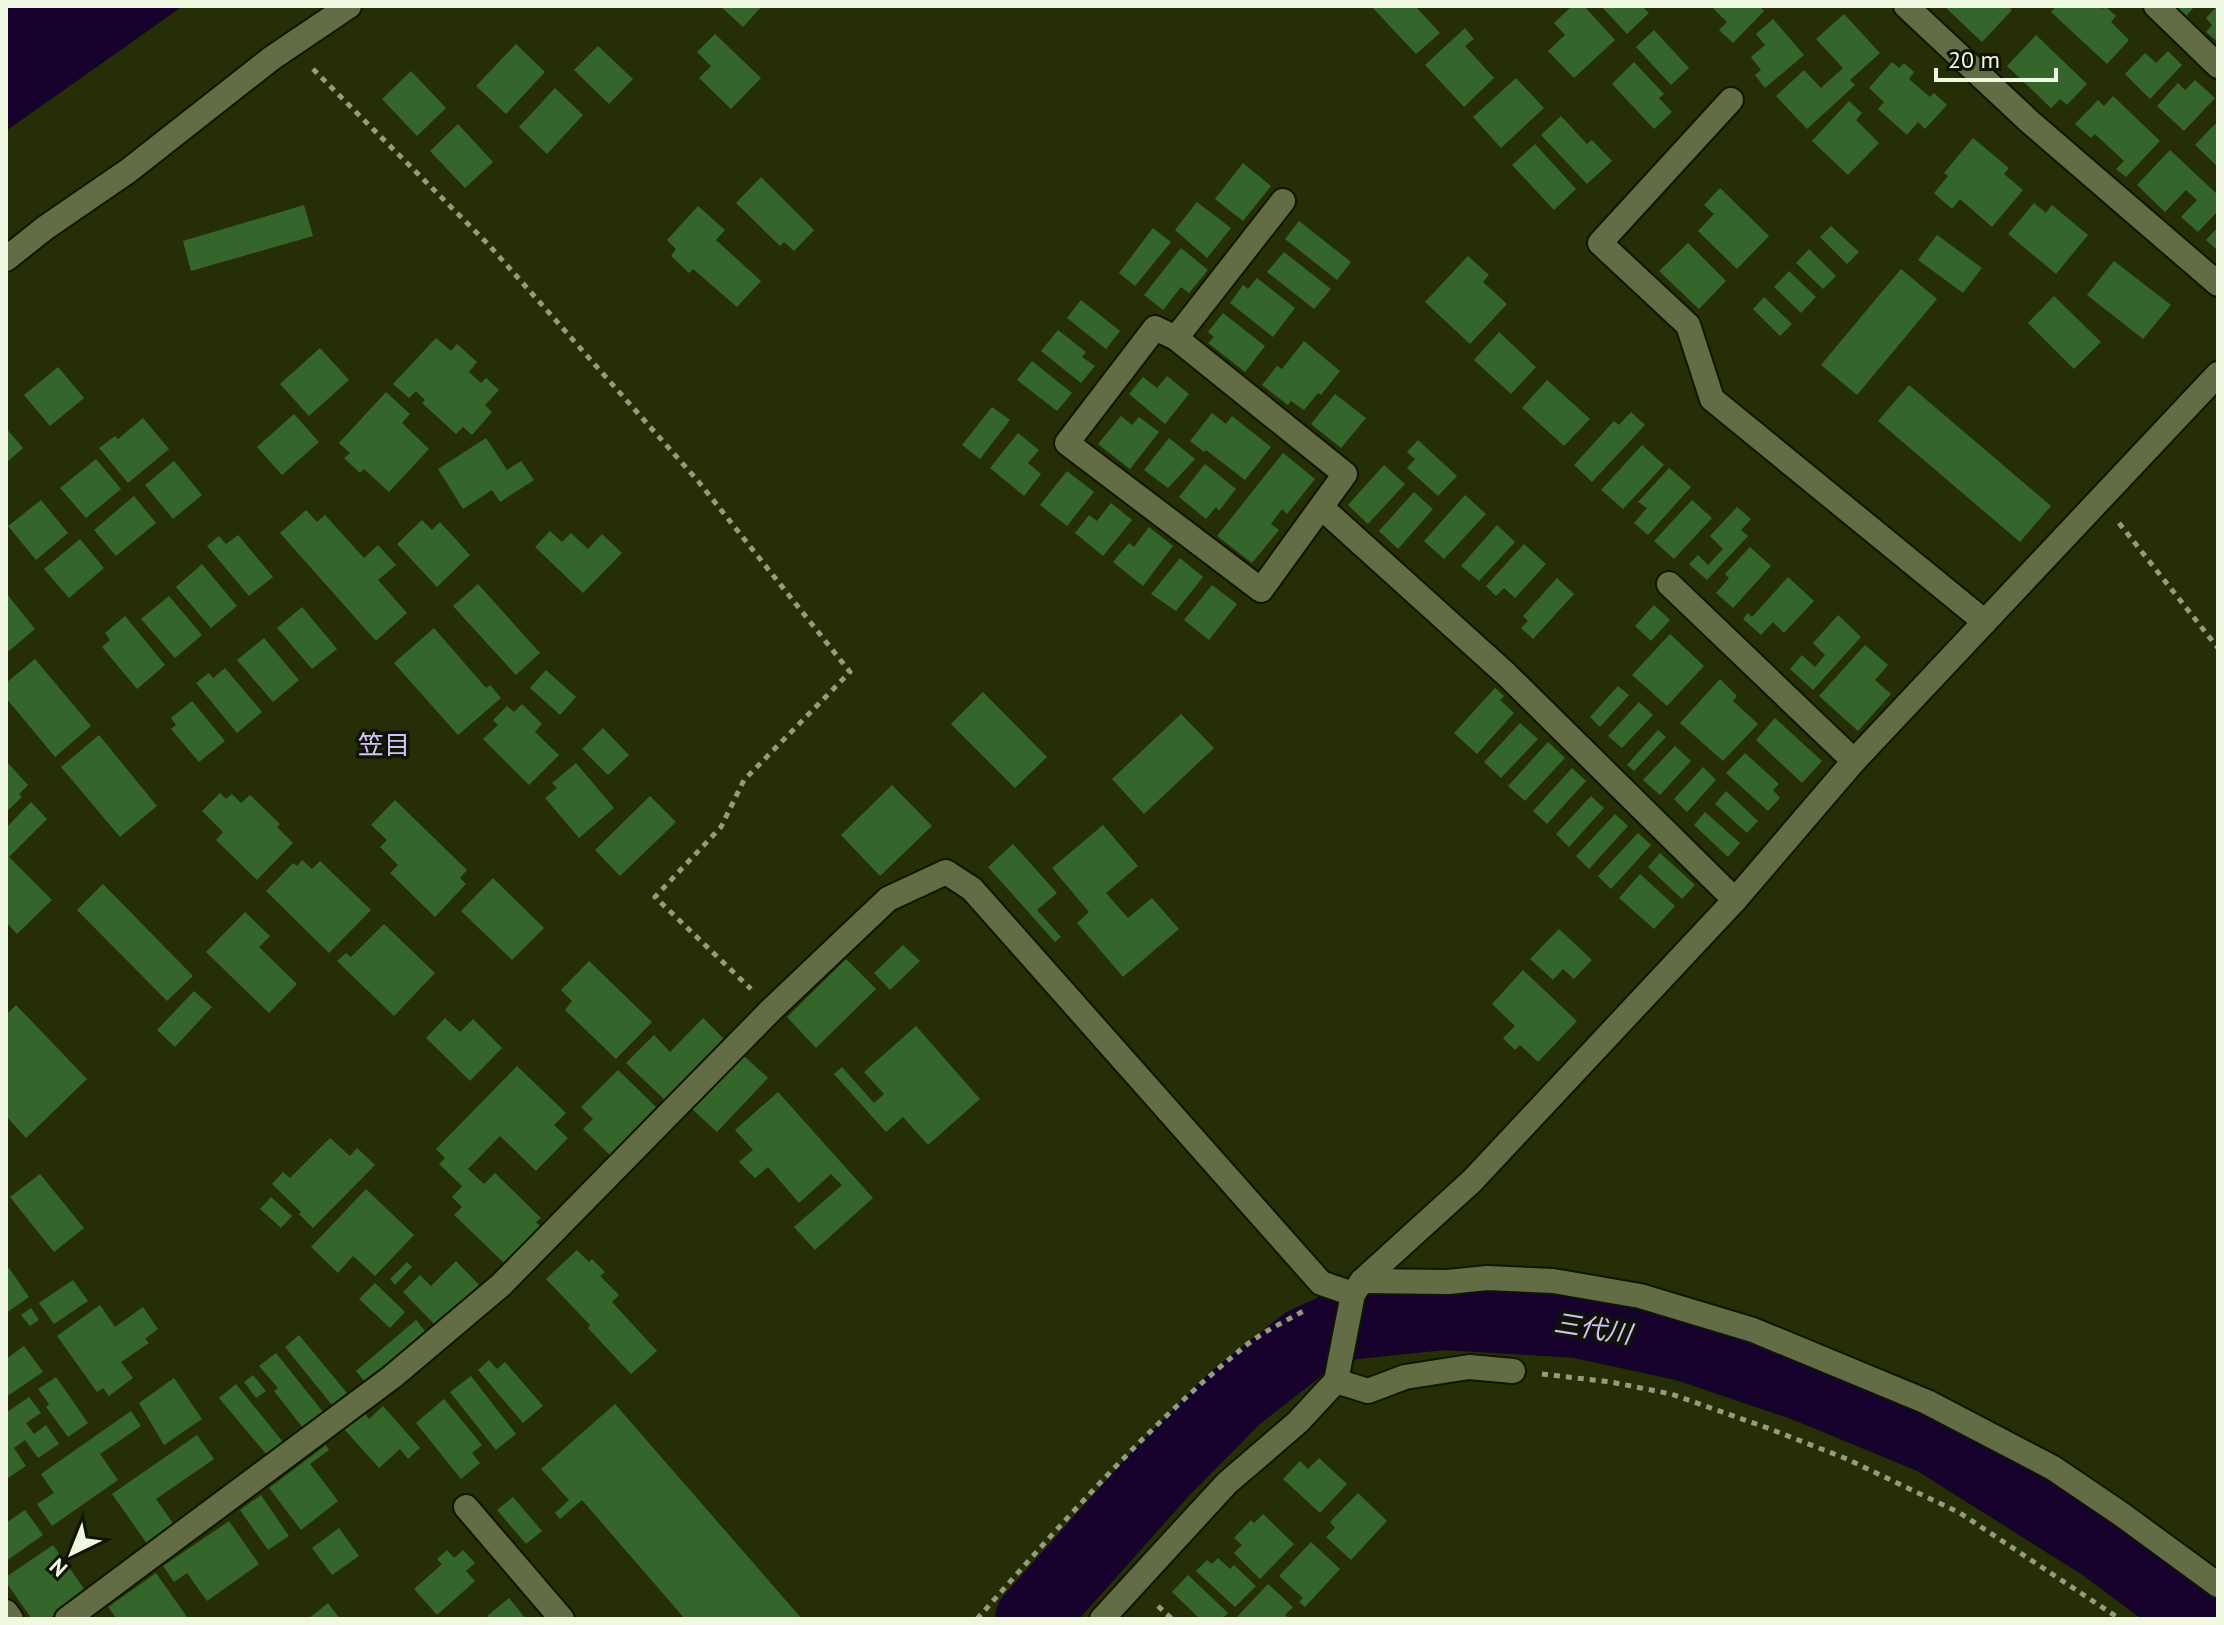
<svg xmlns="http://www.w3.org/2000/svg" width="2224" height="1625" font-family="'PT Sans','Noto Sans JP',sans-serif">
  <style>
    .water { fill: #17022d }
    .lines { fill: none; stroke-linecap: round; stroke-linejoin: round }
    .river { stroke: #17022d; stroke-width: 72 }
    .building { fill: #34662b }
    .minor-casing { stroke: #101500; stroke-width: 28 }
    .path { stroke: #949c7d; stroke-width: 5; stroke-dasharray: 6 6; stroke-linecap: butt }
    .minor { stroke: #626d45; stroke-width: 24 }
    .labels { text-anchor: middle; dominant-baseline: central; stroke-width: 7; stroke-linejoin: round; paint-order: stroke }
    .neighbourhood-label { font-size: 26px; fill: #d5c1f9; stroke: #101405 }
    .water-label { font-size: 26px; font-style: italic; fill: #d4c0f9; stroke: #101405 }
  </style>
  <rect width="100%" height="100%" fill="#262e07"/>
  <path class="water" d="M 6,6 L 183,6 L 6,131 Z"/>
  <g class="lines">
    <path class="river" d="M 1031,1619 L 1160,1474 L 1235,1398 L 1305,1343 L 1347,1324 L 1444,1314 L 1578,1322 L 1684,1345 L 1803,1385 L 1934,1439 L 2101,1544 L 2202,1619"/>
  </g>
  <g class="building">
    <path d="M 720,6 L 762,6 L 743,27 Z"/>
    <path d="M 1371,6 L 1415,6 L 1440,33 L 1416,54 Z"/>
    <path d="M 1572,6 L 1584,6 L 1615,40 L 1574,78 L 1548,51 L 1565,35 L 1554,23 Z"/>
    <path d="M 1601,6 L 1642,6 L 1649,13 L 1627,34 Z"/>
    <path d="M 1711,6 L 1759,6 L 1764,11 L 1733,43 L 1719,30 L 1727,22 Z"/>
    <path d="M 1944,6 L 2008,6 L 2012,10 L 1982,42 Z"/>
    <path d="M 2056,6 L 2099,6 L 2102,9 L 2105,6 L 2116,16 L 2111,22 L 2129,40 L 2107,64 L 2051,12 Z"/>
    <path d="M 2178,6 L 2195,6 L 2186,16 L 2176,8 Z"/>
    <path d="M 2217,6 L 2218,6 L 2218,42 L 2206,32 L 2212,25 L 2206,18 Z"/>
    <path d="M 1844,14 L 1880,53 L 1850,80 L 1855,85 L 1807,129 L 1776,96 L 1804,70 L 1821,88 L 1843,68 L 1816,39 Z"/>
    <path d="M 1773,19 L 1804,55 L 1765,88 L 1755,75 L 1761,70 L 1751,57 L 1765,45 L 1756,34 Z"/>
    <path d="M 1465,28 L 1474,39 L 1465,46 L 1494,78 L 1464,107 L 1425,65 Z"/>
    <path d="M 1654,30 L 1689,68 L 1671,85 L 1636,47 Z"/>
    <path d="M 715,34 L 761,78 L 731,109 L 699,78 L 711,66 L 697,52 Z"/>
    <path d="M 2036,35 L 2087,84 L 2067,105 L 2060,99 L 2051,108 L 2007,66 Z"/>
    <path d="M 516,44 L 545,72 L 506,114 L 476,86 Z"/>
    <path d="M 598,46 L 633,79 L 609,104 L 574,70 Z"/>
    <path d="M 2168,51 L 2182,65 L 2150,99 L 2125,74 L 2145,53 L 2156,63 Z"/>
    <path d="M 1634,62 L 1664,94 L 1659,98 L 1672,112 L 1654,129 L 1612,84 Z"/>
    <path d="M 1892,62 L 1899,68 L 1904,63 L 1914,72 L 1909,79 L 1930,97 L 1934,93 L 1947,105 L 1925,129 L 1918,122 L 1907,135 L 1878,109 L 1884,102 L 1869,88 Z"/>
    <path d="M 411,71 L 446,108 L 417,136 L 382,99 Z"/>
    <path d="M 1516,78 L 1544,108 L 1501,148 L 1473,117 Z"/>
    <path d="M 2195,80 L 2215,98 L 2184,131 L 2157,106 L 2178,83 L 2185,90 Z"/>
    <path d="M 555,88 L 583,115 L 547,154 L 519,127 Z"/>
    <path d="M 2113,96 L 2160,141 L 2126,177 L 2116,169 L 2124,161 L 2095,134 L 2091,138 L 2075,124 L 2098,100 L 2104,106 Z"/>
    <path d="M 1849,101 L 1862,113 L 1856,120 L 1879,143 L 1848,175 L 1812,141 Z"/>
    <path d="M 1561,116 L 1587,144 L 1592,140 L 1612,161 L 1587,184 L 1541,135 Z"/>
    <path d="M 458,124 L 493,162 L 465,188 L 430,151 Z"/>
    <path d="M 2215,124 L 2218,127 L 2218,167 L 2195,145 Z"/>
    <path d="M 1973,138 L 2009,168 L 2004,174 L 2023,190 L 1992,227 L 1960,199 L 1952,209 L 1934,193 L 1948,176 L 1944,173 Z"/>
    <path d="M 1535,144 L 1576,189 L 1554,210 L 1512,165 Z"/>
    <path d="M 2170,150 L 2218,195 L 2218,211 L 2198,232 L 2181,217 L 2197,200 L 2186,190 L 2165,212 L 2137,185 Z"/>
    <path d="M 1243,163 L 1271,186 L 1243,221 L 1215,199 Z"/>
    <path d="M 761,177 L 814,230 L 794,251 L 784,242 L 780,246 L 736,203 Z"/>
    <path d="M 1720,188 L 1769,236 L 1737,269 L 1698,231 L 1714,214 L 1704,205 Z"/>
    <path d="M 1197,202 L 1231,228 L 1207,258 L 1175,230 Z"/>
    <path d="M 2034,203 L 2046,213 L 2052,205 L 2088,235 L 2056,274 L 2008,234 Z"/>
    <path d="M 304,205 L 313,236 L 191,271 L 183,241 Z"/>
    <path d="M 698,206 L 725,230 L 716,240 L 761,281 L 737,307 L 693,269 L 689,273 L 671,256 L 676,249 L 667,240 Z"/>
    <path d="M 1299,221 L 1351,262 L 1337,280 L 1285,239 Z"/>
    <path d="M 1831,226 L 1859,252 L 1847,264 L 1820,237 Z"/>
    <path d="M 2218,227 L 2218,251 L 2206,240 Z"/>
    <path d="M 1153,228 L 1171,242 L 1135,286 L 1119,273 Z"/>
    <path d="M 1937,235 L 1982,268 L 1963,293 L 1918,260 Z"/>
    <path d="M 1688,243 L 1726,281 L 1699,309 L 1659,271 Z"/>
    <path d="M 1181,248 L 1208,270 L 1189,293 L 1181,287 L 1163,310 L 1144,295 Z"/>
    <path d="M 1809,249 L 1836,276 L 1823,289 L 1796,263 Z"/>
    <path d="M 1284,252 L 1331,289 L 1314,309 L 1267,272 Z"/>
    <path d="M 1468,256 L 1489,275 L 1483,282 L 1507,304 L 1470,344 L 1425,302 Z"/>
    <path d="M 2114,261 L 2171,305 L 2143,339 L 2087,295 Z"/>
    <path d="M 1901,269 L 1937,299 L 1857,395 L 1821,365 Z"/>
    <path d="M 1789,271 L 1816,297 L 1801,313 L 1774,287 Z"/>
    <path d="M 1257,278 L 1295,308 L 1273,337 L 1230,303 L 1243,285 L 1248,289 Z"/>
    <path d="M 2054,296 L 2101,342 L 2074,369 L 2028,323 Z"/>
    <path d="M 1764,297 L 1792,324 L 1780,336 L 1753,309 Z"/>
    <path d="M 1081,300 L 1120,331 L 1106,349 L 1067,318 Z"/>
    <path d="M 1223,313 L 1265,346 L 1245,372 L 1208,343 L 1214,337 L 1208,332 Z"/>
    <path d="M 1058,330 L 1086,352 L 1082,357 L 1095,366 L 1081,383 L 1041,351 Z"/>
    <path d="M 1499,332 L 1536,367 L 1511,394 L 1474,360 Z"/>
    <path d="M 436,338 L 451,351 L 457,344 L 477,362 L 469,372 L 481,383 L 486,378 L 499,390 L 485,405 L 492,412 L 472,435 L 463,427 L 456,434 L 422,403 L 425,400 L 416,391 L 409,398 L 393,384 Z"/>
    <path d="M 1304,341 L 1340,371 L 1321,395 L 1318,393 L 1304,410 L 1291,401 L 1288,405 L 1262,385 L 1277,366 L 1282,369 Z"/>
    <path d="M 320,348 L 349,380 L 309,416 L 280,384 Z"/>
    <path d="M 1032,361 L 1072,393 L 1057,411 L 1017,380 Z"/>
    <path d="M 58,367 L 84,398 L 50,426 L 24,395 Z"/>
    <path d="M 1167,376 L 1189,394 L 1165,424 L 1129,394 L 1143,377 L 1157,388 Z"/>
    <path d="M 1547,380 L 1590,419 L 1564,446 L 1522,408 Z"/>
    <path d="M 1909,385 L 2051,506 L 2020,542 L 1878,421 Z"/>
    <path d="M 386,392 L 410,414 L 402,423 L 429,449 L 389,492 L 364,469 L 360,473 L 344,458 L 350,453 L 339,443 Z"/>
    <path d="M 1335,394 L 1366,418 L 1341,448 L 1311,424 Z"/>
    <path d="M 992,407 L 1010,420 L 980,459 L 962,445 Z"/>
    <path d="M 1631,412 L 1645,425 L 1592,482 L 1574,465 L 1614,421 L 1619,425 Z"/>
    <path d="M 1212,413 L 1226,424 L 1232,416 L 1271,447 L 1245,480 L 1206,450 L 1204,452 L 1190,441 Z"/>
    <path d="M 294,414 L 319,442 L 282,475 L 257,447 Z"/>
    <path d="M 1121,416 L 1132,425 L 1139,417 L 1159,432 L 1130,469 L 1098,444 Z"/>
    <path d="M 143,418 L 169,449 L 128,483 L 99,448 L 115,436 L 118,439 Z"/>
    <path d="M 6,428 L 23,448 L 6,463 Z"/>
    <path d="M 1018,433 L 1039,450 L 1028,463 L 1041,474 L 1024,496 L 990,468 Z"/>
    <path d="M 486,438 L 507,470 L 521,461 L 534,480 L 500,502 L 492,490 L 463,509 L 438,469 Z"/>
    <path d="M 1169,438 L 1195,459 L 1168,488 L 1144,470 Z"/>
    <path d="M 1418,440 L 1457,476 L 1438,496 L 1407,468 L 1415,459 L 1407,452 Z"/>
    <path d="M 1642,445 L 1664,465 L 1623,509 L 1601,490 Z"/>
    <path d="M 1283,453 L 1315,479 L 1287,514 L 1282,509 L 1271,524 L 1279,530 L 1252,563 L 1217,536 Z"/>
    <path d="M 96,459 L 121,489 L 86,518 L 60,488 Z"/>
    <path d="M 174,461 L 202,495 L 173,519 L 145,485 Z"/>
    <path d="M 1205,464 L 1236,489 L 1219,511 L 1216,507 L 1206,519 L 1179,497 Z"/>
    <path d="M 1384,465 L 1405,484 L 1368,524 L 1348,505 Z"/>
    <path d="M 1669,468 L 1691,487 L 1648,535 L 1634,523 L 1647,508 L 1638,502 Z"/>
    <path d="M 1067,471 L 1094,492 L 1067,526 L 1040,505 Z"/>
    <path d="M 1414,492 L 1433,509 L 1398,549 L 1379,531 Z"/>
    <path d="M 1465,495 L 1486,514 L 1444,559 L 1424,541 Z"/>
    <path d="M 134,496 L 156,523 L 116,556 L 94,530 Z"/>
    <path d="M 41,500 L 68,533 L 36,560 L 8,526 Z"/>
    <path d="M 1692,500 L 1712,518 L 1674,559 L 1654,541 Z"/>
    <path d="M 1111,503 L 1132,520 L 1103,556 L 1075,533 L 1089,515 L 1097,521 Z"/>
    <path d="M 1737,507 L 1751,519 L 1741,530 L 1748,536 L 1707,580 L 1689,564 L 1698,555 L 1708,565 L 1723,549 L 1710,536 Z"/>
    <path d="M 306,510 L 317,522 L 325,515 L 364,558 L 378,545 L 396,565 L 378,580 L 407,613 L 376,641 L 280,533 Z"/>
    <path d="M 422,520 L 432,530 L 440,522 L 470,555 L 437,587 L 397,544 Z"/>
    <path d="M 1497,525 L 1515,542 L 1479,581 L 1461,566 Z"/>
    <path d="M 1149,527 L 1173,546 L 1143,586 L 1113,562 L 1129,543 L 1134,547 Z"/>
    <path d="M 550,531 L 562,542 L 571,533 L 588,549 L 602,534 L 622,553 L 583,593 L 535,547 Z"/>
    <path d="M 238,535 L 273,577 L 249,596 L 207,546 L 219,536 L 226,544 Z"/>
    <path d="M 80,539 L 104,568 L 69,598 L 44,569 Z"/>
    <path d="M 1524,544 L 1546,564 L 1515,598 L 1504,588 L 1496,596 L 1486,586 Z"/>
    <path d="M 1750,547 L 1771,566 L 1733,608 L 1716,593 L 1729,578 L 1725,574 Z"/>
    <path d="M 1180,558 L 1203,577 L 1176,611 L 1151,594 Z"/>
    <path d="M 202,564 L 237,606 L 211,628 L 176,587 Z"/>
    <path d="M 1788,577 L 1814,601 L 1784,633 L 1773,622 L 1761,635 L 1743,619 L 1748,613 L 1752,617 Z"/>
    <path d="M 1557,578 L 1574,594 L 1533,639 L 1521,628 L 1528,621 L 1523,616 Z"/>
    <path d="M 478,584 L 540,653 L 516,675 L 453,606 Z"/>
    <path d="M 1212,585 L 1237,604 L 1209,640 L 1184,620 Z"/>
    <path d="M 6,593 L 35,629 L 9,651 L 6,648 Z"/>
    <path d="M 169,596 L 202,635 L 175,658 L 141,619 Z"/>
    <path d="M 1654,605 L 1670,620 L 1651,641 L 1635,626 Z"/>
    <path d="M 302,607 L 337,649 L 312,669 L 277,628 Z"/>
    <path d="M 1838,615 L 1861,637 L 1813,690 L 1790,669 L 1802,655 L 1815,667 L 1825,655 L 1813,643 Z"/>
    <path d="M 125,616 L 165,665 L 137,689 L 102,647 L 110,640 L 105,633 Z"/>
    <path d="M 434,628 L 486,688 L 490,685 L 501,698 L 458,735 L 394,663 Z"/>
    <path d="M 1670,634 L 1704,666 L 1667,706 L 1632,675 Z"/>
    <path d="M 264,638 L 299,680 L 273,702 L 237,660 Z"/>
    <path d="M 1865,645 L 1888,665 L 1875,680 L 1891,694 L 1858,731 L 1819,696 Z"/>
    <path d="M 35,659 L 91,726 L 55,757 L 6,698 L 6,683 Z"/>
    <path d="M 225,668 L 262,712 L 237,733 L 196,683 L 209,673 L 213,678 Z"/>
    <path d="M 546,670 L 576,697 L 560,715 L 530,688 Z"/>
    <path d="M 1720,679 L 1737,696 L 1733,701 L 1758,724 L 1723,761 L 1680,723 Z"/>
    <path d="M 1618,686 L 1629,695 L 1600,727 L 1590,717 Z"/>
    <path d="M 1495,688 L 1504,696 L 1500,700 L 1514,713 L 1477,754 L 1454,733 Z"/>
    <path d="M 983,692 L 1047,757 L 1015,788 L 951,724 Z"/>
    <path d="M 192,701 L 225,741 L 199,762 L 171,729 L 176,725 L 171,718 Z"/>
    <path d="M 1639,702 L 1653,715 L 1622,748 L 1608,736 Z"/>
    <path d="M 522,704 L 542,724 L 535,732 L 559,755 L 529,785 L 483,739 L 498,725 L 493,720 L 507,706 L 514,712 Z"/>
    <path d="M 1181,714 L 1214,748 L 1144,814 L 1112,779 Z"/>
    <path d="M 1775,718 L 1822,761 L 1802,783 L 1756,740 Z"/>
    <path d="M 1520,723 L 1538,739 L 1501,778 L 1484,762 Z"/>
    <path d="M 603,728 L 629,755 L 608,775 L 582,749 Z"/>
    <path d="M 1658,730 L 1666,737 L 1634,771 L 1627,765 Z"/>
    <path d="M 99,735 L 157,806 L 120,837 L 61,767 Z"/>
    <path d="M 1548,742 L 1565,758 L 1525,801 L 1508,786 Z"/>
    <path d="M 1675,746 L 1691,761 L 1660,795 L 1643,780 Z"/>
    <path d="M 1745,753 L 1779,784 L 1773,790 L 1780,798 L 1768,811 L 1726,773 Z"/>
    <path d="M 6,761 L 28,785 L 19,794 L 22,797 L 6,812 Z"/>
    <path d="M 576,763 L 614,808 L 579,838 L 545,798 L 557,788 L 552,783 Z"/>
    <path d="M 1703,767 L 1716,780 L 1687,812 L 1674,799 Z"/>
    <path d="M 1572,768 L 1586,781 L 1547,824 L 1533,811 Z"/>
    <path d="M 892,785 L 932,826 L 880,876 L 841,835 Z"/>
    <path d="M 1726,791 L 1758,821 L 1747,833 L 1715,804 Z"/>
    <path d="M 220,793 L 226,799 L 232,794 L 241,803 L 250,795 L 280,824 L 277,827 L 293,843 L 257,880 L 216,840 L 223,832 L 202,811 Z"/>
    <path d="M 650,796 L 676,822 L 620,876 L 595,850 Z"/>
    <path d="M 1591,796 L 1604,808 L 1569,847 L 1556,834 Z"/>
    <path d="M 395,800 L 467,870 L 460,878 L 466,884 L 435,917 L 390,873 L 398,865 L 380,847 L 387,840 L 371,825 Z"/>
    <path d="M 31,802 L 47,819 L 9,857 L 52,900 L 17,934 L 6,922 L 6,828 Z"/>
    <path d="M 1705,812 L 1740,843 L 1728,857 L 1694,825 Z"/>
    <path d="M 1615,814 L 1628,826 L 1589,869 L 1576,856 Z"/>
    <path d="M 1103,825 L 1138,866 L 1106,893 L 1128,918 L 1152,898 L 1179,929 L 1123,977 L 1077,923 L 1089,912 L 1052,868 Z"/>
    <path d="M 1638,833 L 1651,845 L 1611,889 L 1598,876 Z"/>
    <path d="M 1013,844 L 1057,893 L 1037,910 L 1061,937 L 1055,942 L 988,867 Z"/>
    <path d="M 1660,853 L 1695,885 L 1682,899 L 1648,867 Z"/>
    <path d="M 302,860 L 312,869 L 320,861 L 371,910 L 329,953 L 266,891 L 293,863 L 297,866 Z"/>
    <path d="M 1640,874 L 1675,906 L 1654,929 L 1619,898 Z"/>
    <path d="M 493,878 L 544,928 L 512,960 L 461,911 Z"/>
    <path d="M 103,884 L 193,976 L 167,1001 L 77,910 Z"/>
    <path d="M 245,912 L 270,936 L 259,947 L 297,984 L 269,1013 L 206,952 Z"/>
    <path d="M 384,924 L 435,973 L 394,1016 L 337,961 L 346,953 L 351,957 Z"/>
    <path d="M 1559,929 L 1592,960 L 1574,979 L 1563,969 L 1553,980 L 1530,959 Z"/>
    <path d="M 903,945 L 920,961 L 890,990 L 874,973 Z"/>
    <path d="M 846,959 L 876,989 L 816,1048 L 787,1017 Z"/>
    <path d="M 589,961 L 652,1022 L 616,1059 L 565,1010 L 572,1001 L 561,990 Z"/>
    <path d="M 1523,970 L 1577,1021 L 1538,1062 L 1520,1045 L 1515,1050 L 1503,1038 L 1515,1026 L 1492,1004 Z"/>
    <path d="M 194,991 L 212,1007 L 175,1047 L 157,1030 Z"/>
    <path d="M 16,1005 L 87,1079 L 26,1138 L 6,1116 L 6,1015 Z"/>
    <path d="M 445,1018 L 460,1032 L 473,1019 L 502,1048 L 470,1081 L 426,1038 Z"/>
    <path d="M 703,1018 L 724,1039 L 665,1100 L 626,1063 L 654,1035 L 670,1052 Z"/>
    <path d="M 916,1026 L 980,1099 L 928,1145 L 903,1117 L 886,1132 L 834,1074 L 842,1067 L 874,1103 L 884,1094 L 864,1072 Z"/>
    <path d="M 743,1055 L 768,1078 L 717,1132 L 692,1109 Z"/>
    <path d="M 517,1066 L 566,1113 L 554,1125 L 568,1138 L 536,1171 L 500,1136 L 468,1169 L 484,1184 L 495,1173 L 541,1218 L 536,1222 L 541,1227 L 505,1264 L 454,1215 L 462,1207 L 452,1197 L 462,1186 L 439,1164 L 445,1158 L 436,1149 Z"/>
    <path d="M 618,1070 L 656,1107 L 610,1155 L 583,1129 L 593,1119 L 581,1107 Z"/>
    <path d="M 778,1092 L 873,1198 L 815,1250 L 794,1227 L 842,1185 L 831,1174 L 799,1203 L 768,1167 L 755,1178 L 739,1162 L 753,1150 L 735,1130 Z"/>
    <path d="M 330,1138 L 350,1156 L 357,1148 L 375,1165 L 313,1228 L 299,1214 L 301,1212 L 272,1184 L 283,1172 L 290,1178 Z"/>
    <path d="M 40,1174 L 84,1228 L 54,1252 L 10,1197 Z"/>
    <path d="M 366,1189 L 414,1235 L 375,1276 L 353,1256 L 338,1273 L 311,1247 Z"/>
    <path d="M 271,1197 L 292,1216 L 281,1228 L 260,1209 Z"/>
    <path d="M 577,1250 L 589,1262 L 592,1259 L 605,1272 L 600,1276 L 619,1295 L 612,1302 L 657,1351 L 631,1374 L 588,1328 L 590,1325 L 546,1279 Z"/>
    <path d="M 456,1261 L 479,1285 L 436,1326 L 403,1292 L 420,1275 L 431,1286 Z"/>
    <path d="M 407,1262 L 412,1267 L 395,1285 L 390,1279 Z"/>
    <path d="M 9,1268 L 29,1297 L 6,1313 L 6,1270 Z"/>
    <path d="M 73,1280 L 88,1301 L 54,1324 L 39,1303 Z"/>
    <path d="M 375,1283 L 405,1312 L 390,1328 L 359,1299 Z"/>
    <path d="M 100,1305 L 115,1327 L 143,1307 L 158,1329 L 145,1339 L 149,1343 L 121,1362 L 133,1378 L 109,1396 L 103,1388 L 97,1392 L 57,1336 Z"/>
    <path d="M 31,1308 L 39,1320 L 30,1326 L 21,1315 Z"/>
    <path d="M 416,1320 L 425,1331 L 365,1382 L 356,1371 Z"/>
    <path d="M 299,1335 L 347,1393 L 332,1405 L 285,1347 Z"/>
    <path d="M 24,1346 L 43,1372 L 6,1397 L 6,1359 Z"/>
    <path d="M 276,1353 L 323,1412 L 303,1428 L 274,1391 L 278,1388 L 259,1366 Z"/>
    <path d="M 489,1360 L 497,1369 L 505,1362 L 543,1406 L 523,1423 L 478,1370 Z"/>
    <path d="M 253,1375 L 266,1391 L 256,1398 L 244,1382 Z"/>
    <path d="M 471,1376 L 516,1434 L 496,1450 L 450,1392 Z"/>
    <path d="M 56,1377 L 88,1423 L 68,1437 L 46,1407 L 49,1404 L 38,1389 Z"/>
    <path d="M 174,1378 L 202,1419 L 164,1445 L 139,1403 Z"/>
    <path d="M 236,1384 L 283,1442 L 267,1455 L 219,1398 Z"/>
    <path d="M 29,1397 L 41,1413 L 26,1423 L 34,1434 L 46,1425 L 59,1444 L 38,1458 L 25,1440 L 14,1448 L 26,1466 L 6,1479 L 6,1413 Z"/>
    <path d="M 444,1399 L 482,1445 L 472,1453 L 480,1463 L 461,1479 L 416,1423 Z"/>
    <path d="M 615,1404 L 802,1619 L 685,1619 L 582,1500 L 560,1519 L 555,1513 L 569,1500 L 541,1469 Z"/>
    <path d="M 383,1406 L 420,1448 L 408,1459 L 400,1449 L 379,1468 L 344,1429 L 364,1412 L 369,1419 Z"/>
    <path d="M 131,1411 L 141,1426 L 100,1454 L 118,1480 L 52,1526 L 37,1504 L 54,1493 L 41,1474 Z"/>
    <path d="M 197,1435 L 214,1459 L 156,1499 L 175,1526 L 148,1545 L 112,1494 Z"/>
    <path d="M 326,1445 L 329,1450 L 310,1464 L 338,1501 L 301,1530 L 269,1488 Z"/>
    <path d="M 1319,1458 L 1347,1484 L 1320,1513 L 1283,1479 L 1300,1461 L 1308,1469 Z"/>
    <path d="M 1358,1493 L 1387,1521 L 1351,1560 L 1326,1537 L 1335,1528 L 1330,1522 Z"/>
    <path d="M 261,1495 L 289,1536 L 268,1550 L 240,1510 Z"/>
    <path d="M 513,1497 L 542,1531 L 526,1544 L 497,1510 Z"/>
    <path d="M 25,1510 L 43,1535 L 6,1561 L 6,1523 Z"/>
    <path d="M 1263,1514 L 1294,1544 L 1260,1579 L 1234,1553 L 1242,1545 L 1234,1538 L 1251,1520 L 1254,1523 Z"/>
    <path d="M 229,1521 L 259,1564 L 207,1601 L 187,1573 L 174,1582 L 163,1566 Z"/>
    <path d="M 339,1528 L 359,1556 L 332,1575 L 312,1548 Z"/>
    <path d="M 1311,1542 L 1340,1569 L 1305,1607 L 1299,1602 L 1303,1598 L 1279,1576 Z"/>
    <path d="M 53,1545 L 87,1593 L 49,1619 L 32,1619 L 6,1582 L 6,1577 Z"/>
    <path d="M 447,1550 L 454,1558 L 463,1550 L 475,1563 L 466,1571 L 475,1581 L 437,1615 L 414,1589 L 442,1564 L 437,1559 Z"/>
    <path d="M 1218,1558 L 1230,1569 L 1234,1565 L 1256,1586 L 1235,1607 L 1196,1571 L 1207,1560 L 1212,1564 Z"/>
    <path d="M 156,1573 L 187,1617 L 184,1619 L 117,1619 L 108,1607 Z"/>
    <path d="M 1188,1575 L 1228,1613 L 1222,1619 L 1200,1619 L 1172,1592 Z"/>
    <path d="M 1268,1584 L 1293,1607 L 1285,1615 L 1289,1619 L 1235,1619 Z"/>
    <path d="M 509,1598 L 526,1619 L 490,1619 L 487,1616 Z"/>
    <path d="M 328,1603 L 340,1619 L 308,1619 Z"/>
  </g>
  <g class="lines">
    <g class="minor-casing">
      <g id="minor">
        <path d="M 1906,6 L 2030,122 L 2218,284"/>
        <path d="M 2156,6 L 2218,66"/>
        <path d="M 1731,100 L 1600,243 L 1688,325 L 1712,399 L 1985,622"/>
        <path d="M 6,259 L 45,228 L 128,171 L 272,58 L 349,6"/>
        <path d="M 1176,338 L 1283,201"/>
        <path d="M 1321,507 L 1345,474 L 1176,338 L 1155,328 L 1067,443 L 1261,590 L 1321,507 L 1506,674 L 1735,900"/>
        <path d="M 1669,584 L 1854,761"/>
        <path d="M 1362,1281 L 1448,1282 L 1487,1278 L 1553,1281 L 1640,1296 L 1753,1330 L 1927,1402 L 2053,1468 L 2121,1514 L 2218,1585"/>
        <path d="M 1336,1381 L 1368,1391 L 1405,1377 L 1469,1367 L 1513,1371"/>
        <path d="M 466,1507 L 562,1619"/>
        <path d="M 6,1612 L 11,1619"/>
        <path d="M 67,1619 L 392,1377 L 501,1285 L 771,1010 L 888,899 L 946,872 L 972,889 L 1321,1283 L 1353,1294"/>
        <path d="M 1102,1619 L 1227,1483 L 1298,1422 L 1336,1381 L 1353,1294 L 1362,1281 L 1472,1181 L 1735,900 L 1854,761 L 2218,374"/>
      </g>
    </g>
    <g class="path">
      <path d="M 313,69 L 489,245 L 698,481 L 850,672 L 744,780 L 721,827 L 655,897 L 751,989"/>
      <path d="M 2119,523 L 2218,648"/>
      <path d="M 1542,1374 L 1611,1382 L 1671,1394 L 1765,1427 L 1847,1459 L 1960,1513 L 2120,1619"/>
      <path d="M 1158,1606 L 1172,1619"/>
      <path d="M 977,1619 C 1061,1524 1146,1427 1244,1347 C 1262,1332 1286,1321 1307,1309"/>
    </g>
    <use href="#minor" class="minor"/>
  </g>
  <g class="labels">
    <g class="neighbourhood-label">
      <text x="384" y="744">笠目</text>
    </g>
    <g class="water-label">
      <text transform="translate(1593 1328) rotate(9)">三代川</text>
    </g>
  </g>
  <rect width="2224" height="1625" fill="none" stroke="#f1f8e1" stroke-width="16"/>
  <g transform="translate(72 1553) rotate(223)" stroke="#101405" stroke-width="6" paint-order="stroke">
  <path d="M0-6L14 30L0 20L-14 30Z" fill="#f1f8e1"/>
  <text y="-12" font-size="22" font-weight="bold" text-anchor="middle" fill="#f1f8e1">N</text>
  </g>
  <path d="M1936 68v12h120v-12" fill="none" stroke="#f1f8e1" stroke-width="4"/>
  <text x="1948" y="68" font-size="24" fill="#f1f8e1" stroke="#101405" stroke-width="6" paint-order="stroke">20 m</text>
</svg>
